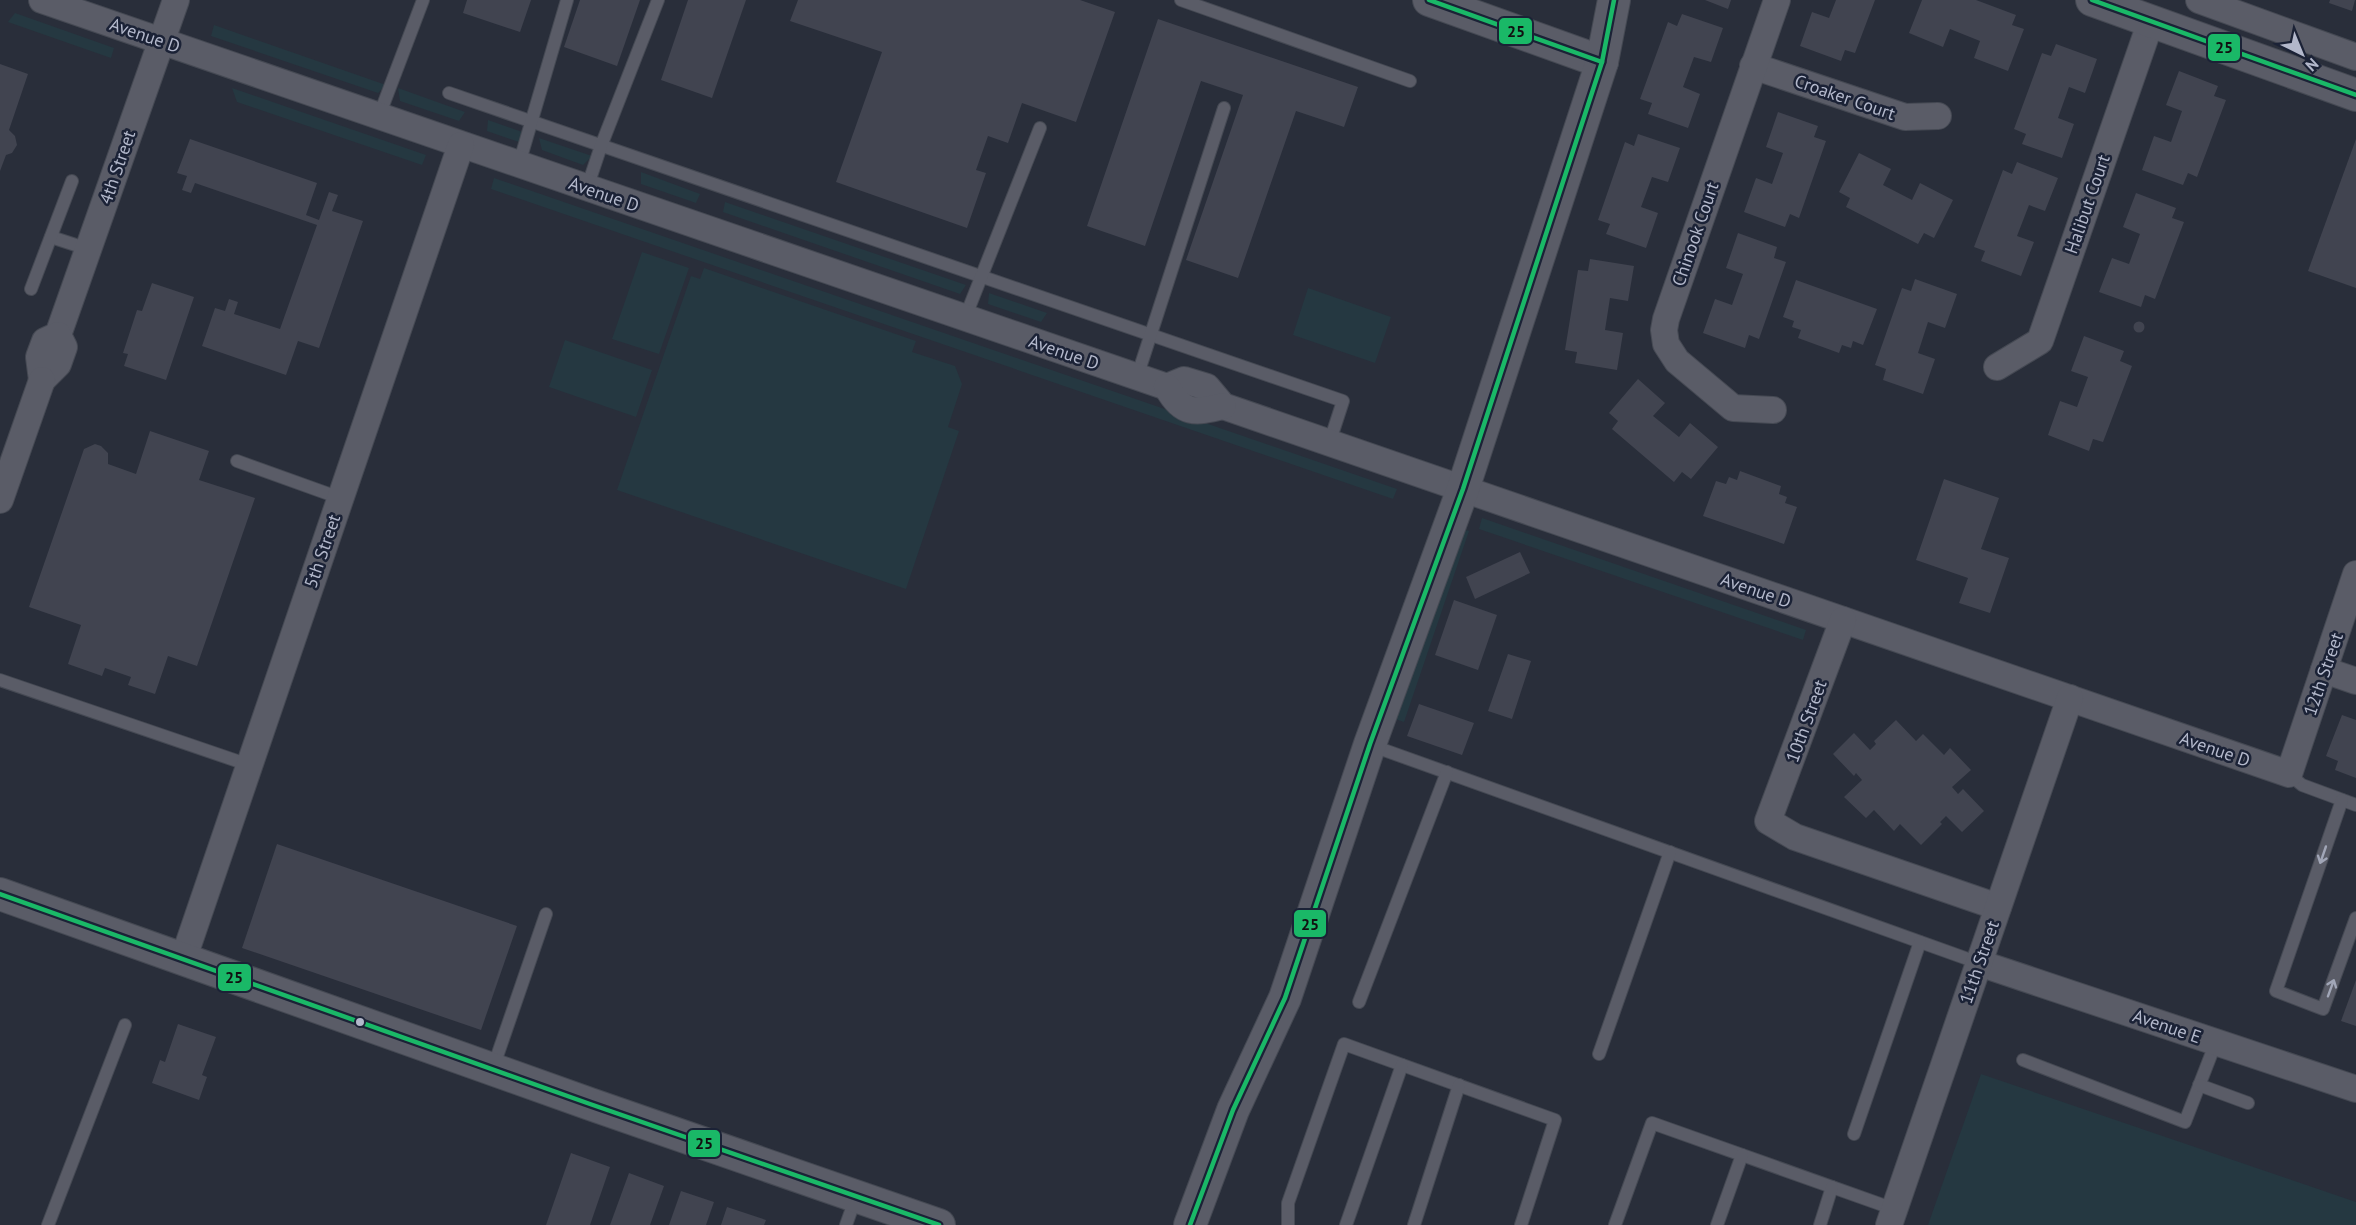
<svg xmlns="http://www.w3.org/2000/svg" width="2356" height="1225" font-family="'PT Sans',sans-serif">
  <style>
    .green { fill: #253841 }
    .building { fill: #414450 }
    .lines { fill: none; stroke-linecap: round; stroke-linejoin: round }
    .service-casing { stroke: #454953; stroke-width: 14 }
    .minor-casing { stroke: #454953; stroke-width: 28 }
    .tertiary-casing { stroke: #454953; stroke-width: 34 }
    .service { stroke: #5a5c67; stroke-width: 12 }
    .minor { stroke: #5a5c67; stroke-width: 26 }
    .tertiary { stroke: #5a5c67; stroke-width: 32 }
    .bus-1-casing { stroke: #1b2236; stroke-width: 9 }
    .bus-1 { stroke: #1ab867; stroke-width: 4.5 }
    .oneway { stroke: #a1a6b7 }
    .bus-dot { fill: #b3b8cb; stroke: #1b2236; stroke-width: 2 }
    .labels { text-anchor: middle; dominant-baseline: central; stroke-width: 5; stroke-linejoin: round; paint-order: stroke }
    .street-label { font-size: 18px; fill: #b3b8cb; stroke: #1b2236 }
    .line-badge { stroke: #1b2236; stroke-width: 2 }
    .pale-badge-label { font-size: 16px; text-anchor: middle; font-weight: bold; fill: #111 }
  </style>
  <rect width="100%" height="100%" fill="#292e3a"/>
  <g class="green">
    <path d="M 15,13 L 114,48 L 111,58 L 8,22 Z"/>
    <path d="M 214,25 L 386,85 L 378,93 L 211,36 Z"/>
    <path d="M 232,88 L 426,155 L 422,165 L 237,102 Z"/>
    <path d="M 398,88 L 465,112 L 459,121 L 400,101 Z"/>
    <path d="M 488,120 L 528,134 L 519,142 L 487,131 Z"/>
    <path d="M 539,138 L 592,156 L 583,165 L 542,150 Z"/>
    <path d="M 641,172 L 700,194 L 696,203 L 641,184 Z"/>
    <path d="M 494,178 L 1397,489 L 1393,499 L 491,189 Z"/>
    <path d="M 725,202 L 966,285 L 960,294 L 723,212 Z"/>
    <path d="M 642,252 L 689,268 L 659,354 L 612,339 Z"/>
    <path d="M 704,268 L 916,341 L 912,352 L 955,366 L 962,384 L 948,427 L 959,431 L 906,589 L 617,490 L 691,276 L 700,279 Z"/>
    <path d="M 1308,288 L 1391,317 L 1375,363 L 1293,335 Z"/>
    <path d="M 989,293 L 1047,313 L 1041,322 L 988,304 Z"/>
    <path d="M 565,340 L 652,370 L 636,417 L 549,387 Z"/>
    <path d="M 1482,518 L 1806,630 L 1803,640 L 1479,529 Z"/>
    <path d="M 1462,529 L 1469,531 L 1404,722 L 1395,719 Z"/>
    <path d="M 1981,1074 L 2356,1202 L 2356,1225 L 1928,1225 Z"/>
  </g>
  <g class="building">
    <path d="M 467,0 L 531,0 L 520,32 L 463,13 Z"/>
    <path d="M 580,0 L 640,0 L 617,66 L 564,47 Z"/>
    <path d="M 688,0 L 746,0 L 712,98 L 661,80 Z"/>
    <path d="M 798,0 L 1080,0 L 1115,12 L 1076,122 L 1022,103 L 1008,143 L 988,136 L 976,170 L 986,173 L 967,228 L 836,182 L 882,52 L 790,21 Z"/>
    <path d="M 1705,0 L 1731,0 L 1728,9 Z"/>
    <path d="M 1836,0 L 1875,0 L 1855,53 L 1845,50 L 1841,61 L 1800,46 L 1812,12 L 1829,18 Z"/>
    <path d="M 1922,0 L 1976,0 L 2016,15 L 2012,25 L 2024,29 L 2008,71 L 1974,58 L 1980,41 L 1950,29 L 1943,47 L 1909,33 Z"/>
    <path d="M 2330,0 L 2355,0 L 2352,11 L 2329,3 Z"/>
    <path d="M 1682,14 L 1723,28 L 1711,62 L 1694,57 L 1683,87 L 1700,94 L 1688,128 L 1648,114 L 1652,103 L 1640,99 L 1668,22 L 1677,26 Z"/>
    <path d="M 1158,19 L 1358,87 L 1344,127 L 1296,111 L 1238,278 L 1186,260 L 1243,95 L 1201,81 L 1145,246 L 1087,226 Z"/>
    <path d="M 2056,44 L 2097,59 L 2085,93 L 2069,87 L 2058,118 L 2074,124 L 2062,158 L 2022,144 L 2026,134 L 2014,129 L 2042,53 L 2051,56 Z"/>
    <path d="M 0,64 L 28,74 L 9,130 L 15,136 L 17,145 L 12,153 L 6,155 L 0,171 Z"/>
    <path d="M 2179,71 L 2218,86 L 2214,96 L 2226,100 L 2197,177 L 2188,173 L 2183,185 L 2142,170 L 2154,136 L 2171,142 L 2182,111 L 2166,105 Z"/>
    <path d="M 1778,112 L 1818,126 L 1814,137 L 1826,141 L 1799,218 L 1790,214 L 1785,227 L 1744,212 L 1756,178 L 1772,184 L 1783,153 L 1766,147 Z"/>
    <path d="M 1638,134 L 1680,148 L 1668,182 L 1652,177 L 1641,207 L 1658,213 L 1646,248 L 1606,234 L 1610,224 L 1598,220 L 1625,142 L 1634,146 Z"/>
    <path d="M 190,139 L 317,183 L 306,215 L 319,220 L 329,192 L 338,195 L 332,211 L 363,221 L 319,348 L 298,341 L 286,375 L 202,346 L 215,308 L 225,311 L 229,299 L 238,302 L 234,314 L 280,329 L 317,225 L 195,183 L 191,193 L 182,190 L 187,176 L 177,173 Z"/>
    <path d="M 2356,139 L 2356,288 L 2308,271 Z"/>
    <path d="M 1859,153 L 1891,169 L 1883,185 L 1912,200 L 1920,183 L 1953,200 L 1934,238 L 1924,233 L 1918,244 L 1846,207 L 1850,198 L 1839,192 Z"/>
    <path d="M 2017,162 L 2058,178 L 2045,211 L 2029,205 L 2017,236 L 2034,242 L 2021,276 L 1981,261 L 1985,251 L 1974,247 L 2003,170 L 2012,174 Z"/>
    <path d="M 2136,193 L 2176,208 L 2172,218 L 2184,222 L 2155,299 L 2145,295 L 2141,307 L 2099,292 L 2112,258 L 2129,264 L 2140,234 L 2123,227 Z"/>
    <path d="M 1738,233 L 1777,247 L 1774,258 L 1786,262 L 1759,339 L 1749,335 L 1745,348 L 1703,333 L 1715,299 L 1732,305 L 1743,274 L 1726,268 Z"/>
    <path d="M 1590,259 L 1634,266 L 1628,301 L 1610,298 L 1605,330 L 1623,333 L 1617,370 L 1575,363 L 1577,352 L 1565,350 L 1578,270 L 1588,271 Z"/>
    <path d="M 1915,279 L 1957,294 L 1945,328 L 1928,322 L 1918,353 L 1935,359 L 1923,394 L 1883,380 L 1886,369 L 1875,365 L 1902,288 L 1911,291 Z"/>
    <path d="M 1796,280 L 1877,309 L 1863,345 L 1853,341 L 1851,348 L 1842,345 L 1839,353 L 1798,338 L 1801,330 L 1792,327 L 1794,321 L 1783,317 Z"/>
    <path d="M 152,283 L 194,297 L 166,380 L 124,366 L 128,354 L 123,353 L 137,310 L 142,311 Z"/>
    <circle cx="2139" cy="327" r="5.5"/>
    <path d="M 2084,336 L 2124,351 L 2120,361 L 2132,366 L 2103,442 L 2093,439 L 2089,451 L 2048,435 L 2060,401 L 2077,407 L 2088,377 L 2071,371 Z"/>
    <path d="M 1638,379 L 1665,403 L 1653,416 L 1679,437 L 1690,423 L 1718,447 L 1691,479 L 1682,472 L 1674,482 L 1612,429 L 1618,421 L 1609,413 Z"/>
    <path d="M 150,431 L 209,451 L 199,480 L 255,498 L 197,666 L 168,656 L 155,694 L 128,685 L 131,677 L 105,668 L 102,676 L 68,664 L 81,625 L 29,607 L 84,449 L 95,444 L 101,446 L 108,453 L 108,464 L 136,474 Z"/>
    <path d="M 1740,471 L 1781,486 L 1779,494 L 1787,497 L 1785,503 L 1797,507 L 1784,544 L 1703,516 L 1716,481 L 1726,484 L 1729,477 L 1737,480 Z"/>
    <path d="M 1944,479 L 1999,498 L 1981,549 L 2009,558 L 1990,613 L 1959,603 L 1968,578 L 1916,560 Z"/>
    <path d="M 1520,552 L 1530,573 L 1475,599 L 1466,577 Z"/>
    <path d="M 1454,600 L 1497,615 L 1478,670 L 1435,655 Z"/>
    <path d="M 1508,654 L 1531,661 L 1512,719 L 1488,711 Z"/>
    <path d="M 1419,704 L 1474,723 L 1462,755 L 1407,736 Z"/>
    <path d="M 2342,715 L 2356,720 L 2356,778 L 2335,770 L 2338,761 L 2326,756 Z"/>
    <path d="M 1896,720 L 1916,741 L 1923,734 L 1944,755 L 1950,748 L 1971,770 L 1952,787 L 1958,794 L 1963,789 L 1984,811 L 1962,832 L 1946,816 L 1940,822 L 1942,824 L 1921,845 L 1900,824 L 1894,831 L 1874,810 L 1866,818 L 1844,797 L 1862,780 L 1856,773 L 1854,776 L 1833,754 L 1854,733 L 1870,750 L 1876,744 L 1874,741 Z"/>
    <path d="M 277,844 L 517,926 L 481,1030 L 242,948 Z"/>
    <path d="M 2356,980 L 2356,1026 L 2341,1021 Z"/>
    <path d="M 178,1024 L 216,1037 L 202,1075 L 207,1077 L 199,1100 L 152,1083 L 160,1060 L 165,1062 Z"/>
    <path d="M 571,1153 L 610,1167 L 590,1225 L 546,1225 Z"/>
    <path d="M 629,1173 L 664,1186 L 650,1225 L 610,1225 Z"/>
    <path d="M 681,1191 L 714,1202 L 706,1225 L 669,1225 Z"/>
    <path d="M 727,1207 L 766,1220 L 764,1225 L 721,1225 Z"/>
  </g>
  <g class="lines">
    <g class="service-casing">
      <g id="service">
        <path d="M 1181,0 L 1410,81"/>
        <path d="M 449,93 L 1343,401 L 1329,444"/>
        <path d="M 379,116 L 423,0"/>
        <path d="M 519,164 L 567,0"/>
        <path d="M 587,188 L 601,146 L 658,0"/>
        <path d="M 51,237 L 88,249"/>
        <path d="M 31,289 L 72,181"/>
        <path d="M 965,318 L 1040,128"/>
        <path d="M 1137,377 L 1224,108"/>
        <path d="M 237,461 L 340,498"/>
        <path d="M 0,680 L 249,765"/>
        <path d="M 1370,745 L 1979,963"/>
        <path d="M 2289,774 L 2302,785 L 2356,805"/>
        <path d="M 2342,800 L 2276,991 L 2323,1009 L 2356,918"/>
        <path d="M 1359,1002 L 1447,772"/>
        <path d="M 1599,1054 L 1670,852"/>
        <path d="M 2023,1060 L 2185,1122 L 2216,1042"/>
        <path d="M 493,1068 L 546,914"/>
        <path d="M 2199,1085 L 2248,1103"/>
        <path d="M 1854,1134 L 1920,942"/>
        <path d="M 48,1225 L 125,1025"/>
        <path d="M 846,1225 L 856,1197"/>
        <path d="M 1288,1225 L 1288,1203 L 1344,1044 L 1555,1120 L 1521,1225"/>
        <path d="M 1346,1225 L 1402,1065"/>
        <path d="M 1414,1225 L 1459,1085"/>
        <path d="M 1615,1225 L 1652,1123 L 1894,1209"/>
        <path d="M 1717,1225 L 1742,1155"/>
        <path d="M 1820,1225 L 1832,1187"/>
      </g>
    </g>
    <g class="minor-casing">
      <g id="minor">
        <path d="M 42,0 L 1167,387 L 1184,380 L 1207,387 L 1223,406 L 2289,774 L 2356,574"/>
        <path d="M 2199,0 L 2356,57"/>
        <path d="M 1753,66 L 1905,117 L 1938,116"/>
        <path d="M 58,335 L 176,0"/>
        <path d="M 58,335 L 64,347 L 58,364 L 42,380 L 39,357 L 45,341 Z"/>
        <path d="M 1997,367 L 2040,341 L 2151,21"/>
        <path d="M 1167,387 C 1182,415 1195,413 1223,406"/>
        <path d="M 1773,410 L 1733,408 L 1677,361 L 1666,344 L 1664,330 L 1666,319 L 1777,0"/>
        <path d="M 0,500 L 42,380"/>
        <path d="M 1843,620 L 1768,821 L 1795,837 L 1998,907"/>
        <path d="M 2324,670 L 2356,681"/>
        <path d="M 184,957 L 461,145"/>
        <path d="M 1979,963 L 2356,1089"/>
        <path d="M 1889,1225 L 2070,698"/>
      </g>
    </g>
    <g class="tertiary-casing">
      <g id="tertiary">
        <path d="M 1429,0 L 1602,62"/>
        <path d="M 2092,0 L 2356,95"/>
        <path d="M 0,894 L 590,1104 L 939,1225"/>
        <path d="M 1190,1225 L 1233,1110 L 1285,998 L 1370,744 L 1463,489 L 1602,62 L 1614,0"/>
      </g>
    </g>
    <use href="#service" class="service"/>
    <use href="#minor" class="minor"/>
    <use href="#tertiary" class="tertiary"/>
    <g class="bus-1-casing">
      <g id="bus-1">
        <path d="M 1429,0 L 1602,62"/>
        <path d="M 2092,0 L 2356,95"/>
        <path d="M 0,894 L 590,1104 L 939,1225"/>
        <path d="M 1190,1225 L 1233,1110 L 1285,998 L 1370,744 L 1463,489 L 1602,62 L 1614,0"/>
      </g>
    </g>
    <use href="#bus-1" class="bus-1"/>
  </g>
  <defs><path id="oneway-shaft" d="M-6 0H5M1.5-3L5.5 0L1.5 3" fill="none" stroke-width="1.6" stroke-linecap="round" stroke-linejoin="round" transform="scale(1.5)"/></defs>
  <g class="oneway">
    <use href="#oneway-shaft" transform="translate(2323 855) rotate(109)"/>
    <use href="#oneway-shaft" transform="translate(2331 988) rotate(-70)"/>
  </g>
  <circle class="bus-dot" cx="360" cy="1022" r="5"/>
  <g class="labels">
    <g class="street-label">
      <text transform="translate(145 35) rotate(19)">Avenue D</text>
      <text transform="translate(1845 97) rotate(19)">Croaker Court</text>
      <text transform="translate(117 167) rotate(-71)">4th Street</text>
      <text transform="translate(604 194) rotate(19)">Avenue D</text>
      <text transform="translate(2087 204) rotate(-71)">Halibut Court</text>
      <text transform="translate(1695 234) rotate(-71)">Chinook Court</text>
      <text transform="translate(1064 352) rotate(19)">Avenue D</text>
      <text transform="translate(322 551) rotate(-71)">5th Street</text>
      <text transform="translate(1756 590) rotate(19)">Avenue D</text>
      <text transform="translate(2323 674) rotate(-71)">12th Street</text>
      <text transform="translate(1806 721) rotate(-70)">10th Street</text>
      <text transform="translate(2215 749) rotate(19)">Avenue D</text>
      <text transform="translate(1979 962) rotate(-71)">11th Street</text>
      <text transform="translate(2167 1026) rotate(19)">Avenue E</text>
    </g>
  </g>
  <g class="line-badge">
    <rect x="1498" y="17" width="35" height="28" rx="6" fill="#1ab867"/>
    <rect x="2207" y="33" width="34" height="29" rx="6" fill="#1ab867"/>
    <rect x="1293" y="909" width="34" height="29" rx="6" fill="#1ab867"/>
    <rect x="217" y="963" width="35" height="29" rx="6" fill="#1ab867"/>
    <rect x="687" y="1129" width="34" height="29" rx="6" fill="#1ab867"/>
  </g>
  <g class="pale-badge-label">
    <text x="1516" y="37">25</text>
    <text x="2224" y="53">25</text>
    <text x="1310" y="930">25</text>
    <text x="234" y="983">25</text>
    <text x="704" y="1149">25</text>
  </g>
  <g transform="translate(2302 54) rotate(137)" stroke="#1b2236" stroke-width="4.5" paint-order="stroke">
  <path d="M0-4.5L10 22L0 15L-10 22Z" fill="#b3b8cb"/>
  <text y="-9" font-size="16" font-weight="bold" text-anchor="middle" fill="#b3b8cb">N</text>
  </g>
</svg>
